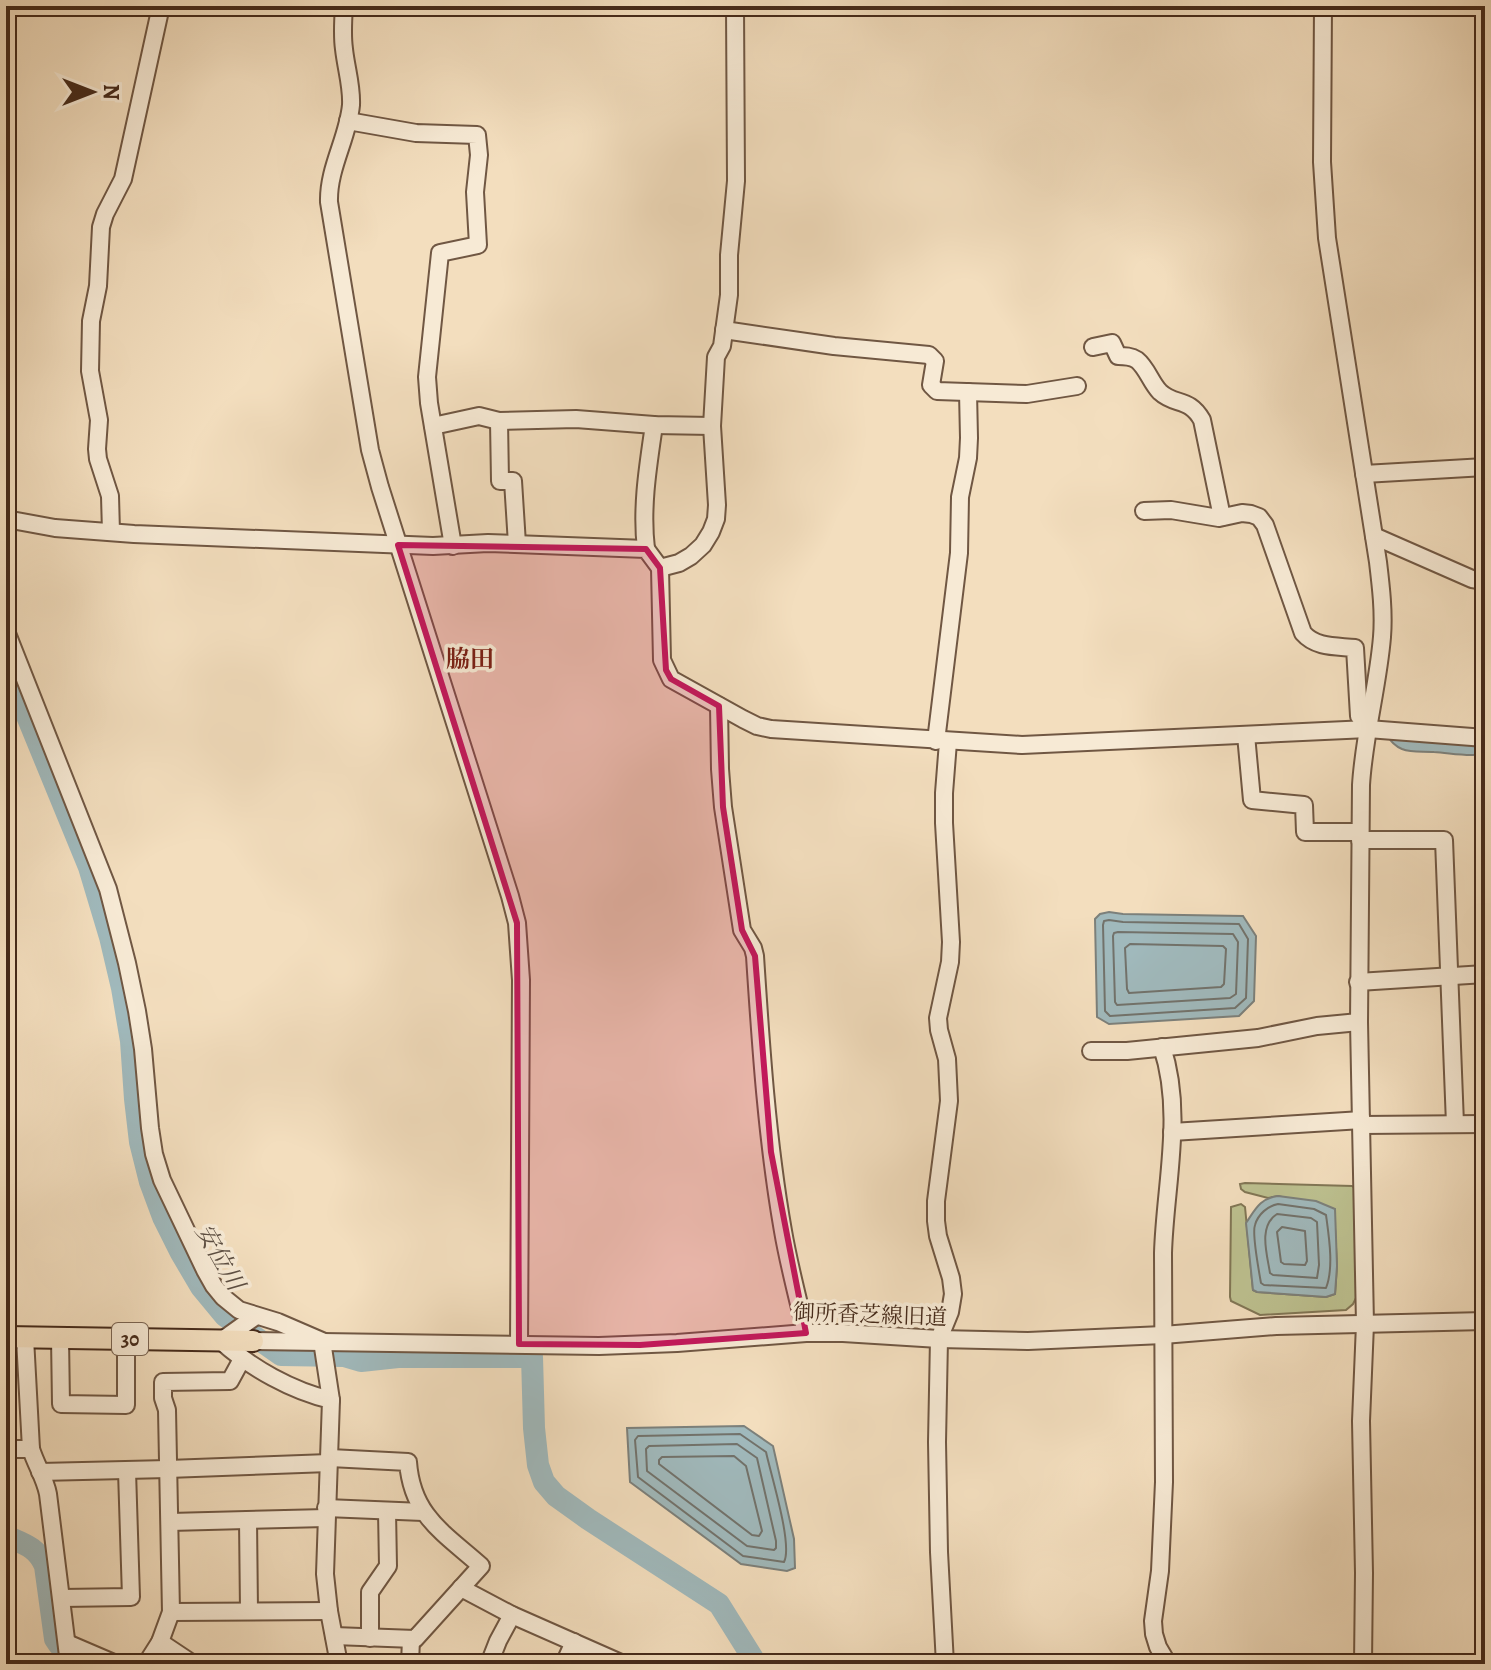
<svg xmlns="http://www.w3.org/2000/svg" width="1491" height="1670" font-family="Alegreya,'Noto Serif JP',serif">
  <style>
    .green { fill: #bdc190; stroke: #817655; stroke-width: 2 }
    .water { fill: #a0b9bc; stroke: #7c807b; stroke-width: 2 }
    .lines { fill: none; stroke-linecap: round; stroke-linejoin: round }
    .shore { stroke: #72726b; stroke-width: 2 }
    .river { stroke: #a0b9bc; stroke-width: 22 }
    .minor-casing { stroke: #705743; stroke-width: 20 }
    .major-casing { stroke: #452a1a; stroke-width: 24 }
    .minor { stroke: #f7ead5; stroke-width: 16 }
    .major { stroke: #f3debe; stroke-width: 20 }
    .marked { fill: #c2185b; fill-opacity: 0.2; stroke: #c2185b; stroke-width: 6; stroke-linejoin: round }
    .labels { text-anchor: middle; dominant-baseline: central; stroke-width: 7; stroke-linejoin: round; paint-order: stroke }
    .shield { fill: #f7ead5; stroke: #7a6452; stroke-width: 2 }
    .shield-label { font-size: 20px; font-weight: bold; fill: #452a1a }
    .street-label { font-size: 22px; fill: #452a1a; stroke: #f7ead5 }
    .neighbourhood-label { font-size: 24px; font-weight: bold; fill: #7a1f14; stroke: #f7ead5 }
    .water-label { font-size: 24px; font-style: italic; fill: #5c4e42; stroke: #f7ead5 }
  </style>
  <rect width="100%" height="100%" fill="#f3debe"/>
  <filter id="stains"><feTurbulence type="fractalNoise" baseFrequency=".0025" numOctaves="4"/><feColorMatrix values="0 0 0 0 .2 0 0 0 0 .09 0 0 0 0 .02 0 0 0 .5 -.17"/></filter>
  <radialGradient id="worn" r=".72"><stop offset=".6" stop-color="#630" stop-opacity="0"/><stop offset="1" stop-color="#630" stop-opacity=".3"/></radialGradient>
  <path class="green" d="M 1245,1183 L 1352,1186 L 1356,1189 L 1357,1296 L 1353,1304 L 1346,1310 L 1260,1315 L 1231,1301 L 1230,1297 L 1231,1207 L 1241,1204 L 1245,1207 L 1253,1290 L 1257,1292 L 1326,1297 L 1335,1294 L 1337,1266 L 1334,1209 L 1278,1196 L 1268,1198 L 1245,1192 L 1241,1189 L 1240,1184 Z"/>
  <g class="water">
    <path d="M 1388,736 L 1485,744 L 1485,754 C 1467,757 1451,753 1434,752 C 1423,751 1412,753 1402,749 C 1395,746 1391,742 1388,736 Z"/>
    <path d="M 1109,912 L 1123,914 L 1243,916 L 1256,936 L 1254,1001 L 1239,1016 L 1109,1024 L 1097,1017 L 1095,919 L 1100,914 Z"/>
    <path d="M 1278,1196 L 1316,1201 L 1335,1209 L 1337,1266 L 1335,1294 L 1326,1297 L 1257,1292 L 1253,1290 L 1246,1223 C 1255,1210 1260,1198 1278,1196 Z"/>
    <path d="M 744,1426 L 773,1446 L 794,1539 L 795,1568 L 787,1571 L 741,1564 L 630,1482 L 627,1428 Z"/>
  </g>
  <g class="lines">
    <g class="shore">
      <path d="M 1109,920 L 1123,922 L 1239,924 L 1248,939 L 1246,998 L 1235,1008 L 1110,1016 L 1105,1011 L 1103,925 L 1104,921 Z"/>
      <path d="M 1118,932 L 1233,934 L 1238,942 L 1236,994 L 1230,998 L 1117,1005 L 1115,1002 L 1113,936 L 1114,933 Z"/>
      <path d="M 1130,944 L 1223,946 L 1226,949 L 1224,984 L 1221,987 L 1129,993 L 1127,989 L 1125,948 Z"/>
      <path d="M 1278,1204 L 1314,1209 L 1326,1215 C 1329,1237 1334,1268 1326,1288 L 1264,1285 L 1261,1283 C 1259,1272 1252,1233 1255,1225 C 1258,1214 1268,1206 1278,1204 Z"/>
      <path d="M 1277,1214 L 1311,1218 L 1317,1222 L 1319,1265 L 1317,1278 L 1273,1275 L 1270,1273 C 1267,1254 1258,1226 1277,1214 Z"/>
      <path d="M 1282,1227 L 1305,1231 L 1307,1261 L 1305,1265 L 1284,1264 L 1281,1262 L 1277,1232 Z"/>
      <path d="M 740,1434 L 766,1452 C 771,1475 793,1545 784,1562 L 743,1556 L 638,1477 L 635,1440 L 638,1436 Z"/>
      <path d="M 737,1444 L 757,1458 L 776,1541 L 776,1548 L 774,1550 L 747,1546 L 647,1471 L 646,1449 L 649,1446 Z"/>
      <path d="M 734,1456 L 746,1466 L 762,1531 L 759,1536 L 752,1535 L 659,1464 L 659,1460 L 662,1457 Z"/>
    </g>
    <g class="river">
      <path d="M 6,665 L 89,867 L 110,937 L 122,988 L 131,1041 L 135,1099 L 140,1142 L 150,1182 L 163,1217 L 181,1253 L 201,1287 L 225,1316 L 281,1355 L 344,1356 L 361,1361 L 398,1357 L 532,1357 L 534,1428 L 538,1465 L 544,1482 L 556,1496 L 588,1519 L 719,1604 L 754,1660 L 758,1664"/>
      <path d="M 6,1536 C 24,1544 37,1547 45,1566 L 55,1639 L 59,1645 L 87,1657"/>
    </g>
    <g class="minor-casing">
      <g id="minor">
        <path d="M 344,6 C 343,21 342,35 344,49 C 346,68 352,86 351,105 C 348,138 328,168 329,202 L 370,450 L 380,487 L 510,896 L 517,923 L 521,980 L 519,1344"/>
        <path d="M 1323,6 L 1322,162 L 1327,238 L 1378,562 C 1381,587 1384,612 1382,637 C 1378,686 1364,735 1361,785 L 1359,1022 L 1365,1324 L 1361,1421 L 1364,1573 L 1363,1664"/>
        <path d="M 348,121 L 416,133 L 477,135 L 479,155 L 475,192 L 478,245 L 440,253 L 427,377 L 429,403 L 453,546"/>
        <path d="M 724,330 L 834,346 L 929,355 L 935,361 L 931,385 L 937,391 L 1027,394 L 1077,386"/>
        <path d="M 1093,347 L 1112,343 L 1118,356 C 1125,356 1131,356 1137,360 C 1147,368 1151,383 1160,392 C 1175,406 1189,397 1202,420 L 1222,517"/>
        <path d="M 499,421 L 500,481 L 513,481 L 517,544"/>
        <path d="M 433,426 L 479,416 L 499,421 L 576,419 L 654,425 L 712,426"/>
        <path d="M 1364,474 L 1485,467"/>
        <path d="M 1144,511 L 1171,510 L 1219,518 L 1242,513 L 1251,514 L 1259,517 L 1265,525 L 1303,633 C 1316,648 1336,646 1355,648 L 1359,716 L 1368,729"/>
        <path d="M 6,519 L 55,528 L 134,534 L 433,546 L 488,543 L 646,549 L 660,568 L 662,660 L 671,679 L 743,719 L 757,726 L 771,729 L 1022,745 L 1368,729 L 1485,738"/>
        <path d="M 111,532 L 110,496 L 98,459 L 97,449 L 99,420 L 90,371 L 91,321 L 98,286 L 101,227 L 105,214 L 123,179 L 161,6"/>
        <path d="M 1374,536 L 1472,579 L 1485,581"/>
        <path d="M 646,549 C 641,508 648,466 654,425"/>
        <path d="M 660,568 L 679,563 L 691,556 L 703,545 L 711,532 L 716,519 L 717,505 L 712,426 L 716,357 L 722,346 L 729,295 L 729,255 L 736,181 L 735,6"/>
        <path d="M 6,631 L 108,889 L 127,963 L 137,1011 L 143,1049 L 150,1128 L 154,1154 L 162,1180 L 205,1270 L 214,1286 L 223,1297 L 239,1310 L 278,1322 L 322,1341 L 331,1400"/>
        <path d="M 719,706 L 720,769 L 723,807 L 742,930 L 753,948 L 755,956 C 761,1048 767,1140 783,1231 C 789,1266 798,1299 806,1333"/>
        <path d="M 1246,735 L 1252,800 L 1304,805 L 1305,832 L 1360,832"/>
        <path d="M 936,741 L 959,553 L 960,497 L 968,458 L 969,438 L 968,392"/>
        <path d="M 1360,840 L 1444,840 L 1455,1124"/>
        <path d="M 1358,982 L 1485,974"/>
        <path d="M 1162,1047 C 1184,1113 1165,1185 1163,1253 L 1164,1482 L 1160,1571 L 1153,1621 L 1154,1634 L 1158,1647 L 1168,1664"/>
        <path d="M 1091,1051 L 1127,1051 L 1258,1038 L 1317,1026 L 1359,1022"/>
        <path d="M 1362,1125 L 1485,1124"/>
        <path d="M 1172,1132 L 1362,1120"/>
        <path d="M 256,1316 L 221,1341 C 251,1368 292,1391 331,1400 L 325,1574 L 329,1611 L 339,1664"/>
        <path d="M 25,1338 L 31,1449 C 36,1465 45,1478 48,1494 L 69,1664"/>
        <path d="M 60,1338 L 61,1404 L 126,1405 L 126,1339"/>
        <path d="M 253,1341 L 599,1346 L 677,1343 L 806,1333 L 843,1333 L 939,1339 L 1028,1341 L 1163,1335 L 1276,1326 L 1485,1321"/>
        <path d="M 6,1449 L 31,1449"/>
        <path d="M 330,1458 L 408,1462 C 412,1516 444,1533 481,1566 L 415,1639 L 334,1636"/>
        <path d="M 40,1472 L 168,1469 L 329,1463"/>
        <path d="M 326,1508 L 423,1512"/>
        <path d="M 248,1520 L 249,1611"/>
        <path d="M 170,1522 L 326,1518"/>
        <path d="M 461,1588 L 512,1615 L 623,1664"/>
        <path d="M 62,1598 L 131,1597 L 127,1471"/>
        <path d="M 171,1612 L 329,1611"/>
        <path d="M 370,1638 L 370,1592 L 388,1566 L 387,1511"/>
        <path d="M 160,1642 L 193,1664"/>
        <path d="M 67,1643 L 116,1664"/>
        <path d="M 146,1664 L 160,1642 L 171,1612 L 167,1410 L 163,1398 L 163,1382 L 230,1381 L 242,1359"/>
        <path d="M 410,1664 L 411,1639"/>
        <path d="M 489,1664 L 498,1641 L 512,1615"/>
        <path d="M 564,1664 L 574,1642"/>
        <path d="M 945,1664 L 939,1552 L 937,1442 L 939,1339 L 950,1312 L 953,1294 L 951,1278 L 938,1236 L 936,1221 L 936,1201 L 949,1101 L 947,1059 L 939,1030 L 938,1018 L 950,962 L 951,942 L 944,823 L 944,793 L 948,742"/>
      </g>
    </g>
    <g class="major-casing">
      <path id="major" d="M 6,1337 L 253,1341"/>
    </g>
    <use href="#minor" class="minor"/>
    <use href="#major" class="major"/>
  </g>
  <path class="marked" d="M 398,545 L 646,549 L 660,568 L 666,670 L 671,679 L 719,706 L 723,807 L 742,930 L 755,956 L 771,1152 L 806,1333 L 640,1345 L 519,1344 L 517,923 Z"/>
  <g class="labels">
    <rect class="shield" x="112" y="1323" width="36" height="32" rx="6"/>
    <g class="shield-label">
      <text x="130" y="1339">30</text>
    </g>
    <g class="street-label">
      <text transform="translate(870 1315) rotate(2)">御所香芝線旧道</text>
    </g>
    <g class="neighbourhood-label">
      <text x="470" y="659">脇田</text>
    </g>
    <g class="water-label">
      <text transform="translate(220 1257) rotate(60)">安位川</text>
    </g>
  </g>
  <rect width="1491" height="1670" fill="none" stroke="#f3debe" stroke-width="32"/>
  <rect x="8" y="8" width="1475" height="1654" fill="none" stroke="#452a1a" stroke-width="4"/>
  <rect x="16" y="16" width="1459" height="1638" fill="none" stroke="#452a1a" stroke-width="2"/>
  <g transform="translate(92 92) rotate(90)" stroke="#f7ead5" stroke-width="6" paint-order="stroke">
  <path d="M0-6L14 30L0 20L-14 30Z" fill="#452a1a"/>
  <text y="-12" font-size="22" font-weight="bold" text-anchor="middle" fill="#452a1a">N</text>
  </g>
  <rect width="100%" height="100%" filter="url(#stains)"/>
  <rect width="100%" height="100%" fill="url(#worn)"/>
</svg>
